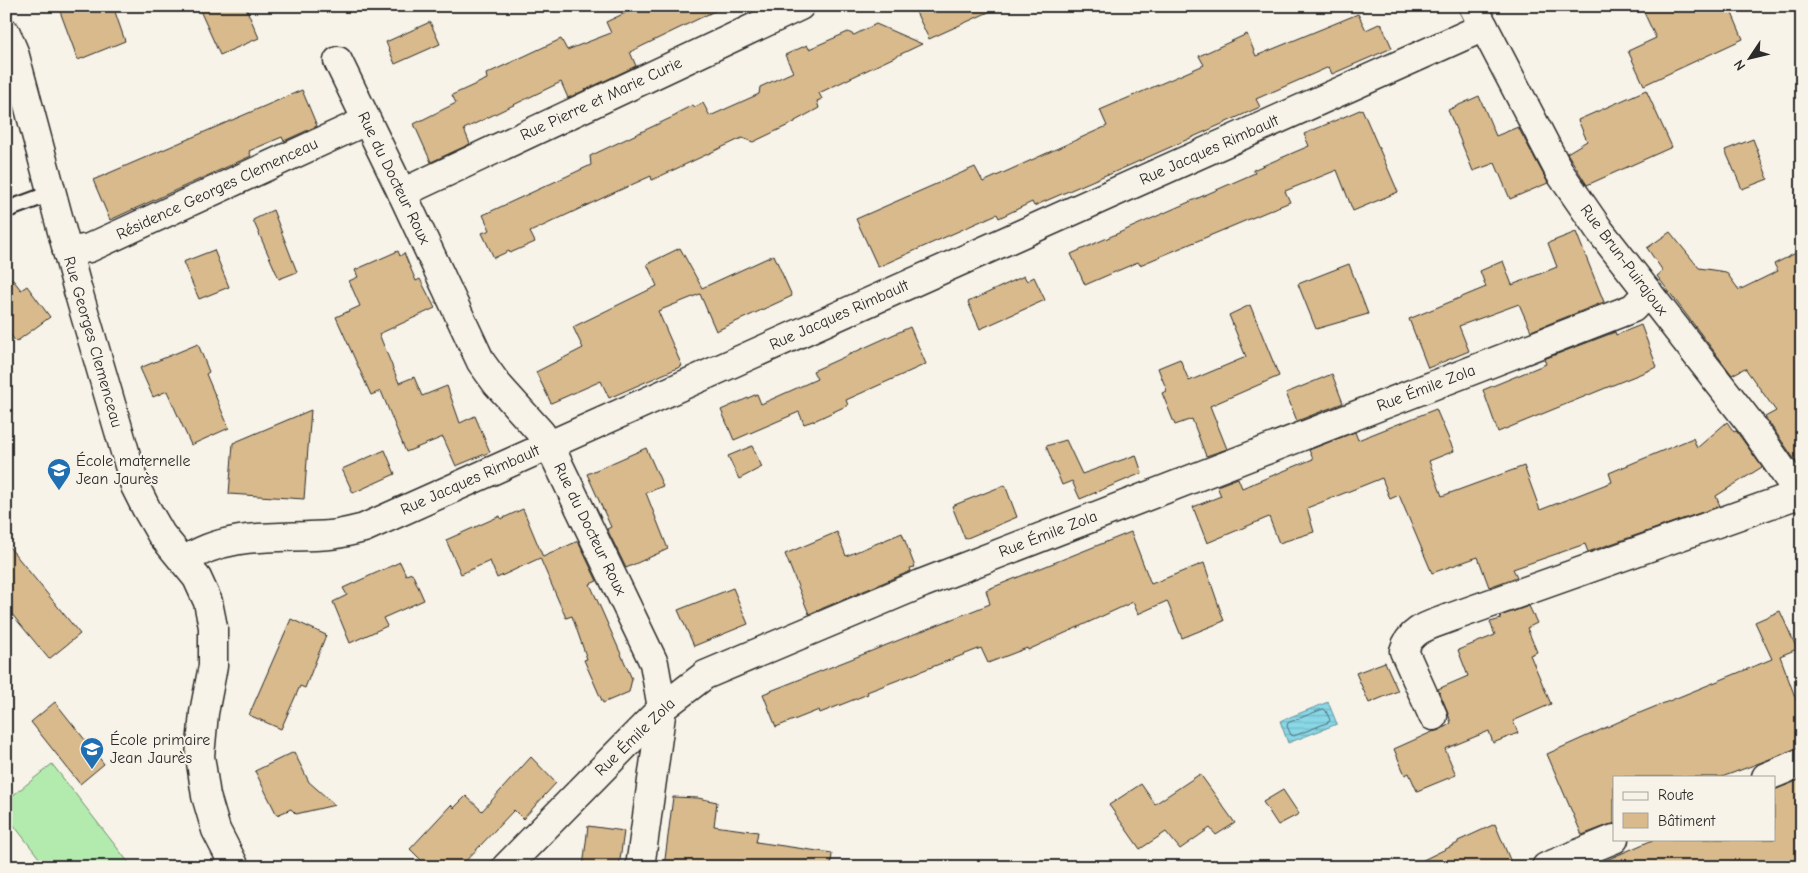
<svg xmlns="http://www.w3.org/2000/svg" width="1808" height="873" font-family="'Comic Neue',sans-serif">
  <style>
    .grass { fill: #b3ebae; stroke: #6f8b6c }
    .water { fill: url(#water-rules); stroke: #63929c }
    .lines { fill: none; stroke-linecap: round; stroke-linejoin: round }
    .shore { stroke: #517076; stroke-width: 1 }
    .building { fill: #d8ba8c; stroke: #2b2b2b }
    .service-casing { stroke: #2b2b2b; stroke-width: 19 }
    .minor-casing { stroke: #2b2b2b; stroke-width: 31 }
    .service { stroke: #f7f3e8; stroke-width: 15 }
    .minor { stroke: #f7f3e8; stroke-width: 28 }
    .labels { text-anchor: middle; dominant-baseline: central; stroke-width: 4; stroke-linejoin: round; paint-order: stroke }
    .street-label { font-size: 16px; fill: #2b2b2b; stroke: #f7f3e8 }
    .poi-label { font-size: 16px; fill: #2b2b2b; stroke: #f7f3e8; text-anchor: start }
  </style>
  <defs>
    <pattern id="water-rules" width="6" height="5" patternUnits="userSpaceOnUse" patternTransform="scale(1.25)"><rect width="6" height="5" fill="#89d7e7"/><path d="M0 2.5h6" fill="none" stroke="#76b9c6"/></pattern>
  </defs>
  <rect width="100%" height="100%" fill="#f7f3e8"/>
  <filter id="ink" filterUnits="userSpaceOnUse"><feTurbulence type="fractalNoise" baseFrequency=".02" numOctaves="2"/><feDisplacementMap in="SourceGraphic" scale="10" xChannelSelector="R" yChannelSelector="G"/><feConvolveMatrix kernelMatrix="1 2 1 2 8 2 1 2 1" color-interpolation-filters="sRGB"/></filter>
  <g filter="url(#ink)">
    <path class="grass" d="M 52,764 L 132,867 L 46,867 L 6,815 L 6,801 Z"/>
    <path class="water" d="M 1328,702 L 1337,724 L 1288,743 L 1280,721 Z"/>
    <g class="lines">
      <path class="shore" d="M 1324,709 L 1326,711 L 1330,720 L 1329,722 L 1294,736 L 1291,735 L 1287,726 L 1288,723 Z"/>
    </g>
    <g class="building">
      <path d="M 58,6 L 113,6 L 125,41 L 78,60 Z"/>
      <path d="M 198,6 L 245,6 L 259,38 L 220,55 Z"/>
      <path d="M 640,6 L 725,6 L 630,52 L 636,66 L 568,98 L 561,82 L 464,129 L 470,144 L 431,162 L 414,124 L 456,103 L 452,95 L 487,79 L 486,74 L 561,39 L 567,50 L 611,33 L 606,22 Z"/>
      <path d="M 913,6 L 1002,6 L 929,39 Z"/>
      <path d="M 1641,6 L 1729,6 L 1743,39 L 1644,85 L 1628,51 L 1656,38 Z"/>
      <path d="M 1358,14 L 1366,30 L 1381,23 L 1392,48 L 1332,74 L 1329,67 L 1256,99 L 1260,107 L 1108,175 L 1108,174 L 1034,206 L 1032,202 L 999,218 L 997,214 L 878,267 L 856,219 L 975,167 L 983,182 L 1107,126 L 1100,110 L 1204,65 L 1199,56 L 1247,34 L 1256,56 Z"/>
      <path d="M 430,22 L 440,44 L 395,64 L 386,42 Z"/>
      <path d="M 876,24 L 922,44 L 819,93 L 822,99 L 817,101 L 819,108 L 795,121 L 795,122 L 753,142 L 742,138 L 652,180 L 651,176 L 609,195 L 530,232 L 535,242 L 510,253 L 509,251 L 494,258 L 482,233 L 490,230 L 483,215 L 591,165 L 590,156 L 677,115 L 677,113 L 693,105 L 695,107 L 703,103 L 710,116 L 759,94 L 760,87 L 793,72 L 785,55 L 807,45 L 809,49 L 848,32 L 854,35 Z"/>
      <path d="M 302,90 L 317,126 L 284,141 L 282,137 L 249,151 L 251,156 L 110,220 L 93,180 Z"/>
      <path d="M 1646,90 L 1672,147 L 1587,185 L 1567,153 L 1587,141 L 1578,120 Z"/>
      <path d="M 1479,96 L 1496,136 L 1518,127 L 1548,183 L 1510,199 L 1495,163 L 1473,171 L 1448,110 Z"/>
      <path d="M 1362,109 L 1398,192 L 1353,211 L 1337,170 L 1285,191 L 1290,202 L 1140,265 L 1138,262 L 1085,285 L 1071,254 L 1255,173 L 1253,170 L 1309,146 L 1304,134 Z"/>
      <path d="M 1753,139 L 1768,179 L 1742,189 L 1725,150 Z"/>
      <path d="M 273,210 L 297,272 L 279,279 L 253,220 Z"/>
      <path d="M 1576,232 L 1604,302 L 1531,331 L 1519,304 L 1459,326 L 1469,351 L 1428,368 L 1409,319 L 1486,287 L 1480,271 L 1503,261 L 1512,285 L 1557,267 L 1548,243 Z"/>
      <path d="M 1670,232 L 1699,268 L 1726,272 L 1739,290 L 1778,271 L 1774,264 L 1802,250 L 1802,470 L 1765,417 L 1776,411 L 1745,368 L 1732,375 L 1657,276 L 1663,271 L 1647,248 Z"/>
      <path d="M 680,248 L 702,288 L 774,255 L 792,296 L 716,331 L 700,294 L 658,311 L 682,366 L 609,398 L 601,381 L 551,403 L 536,372 L 583,348 L 573,327 L 657,286 L 647,264 Z"/>
      <path d="M 214,250 L 229,287 L 199,299 L 183,262 Z"/>
      <path d="M 398,251 L 400,256 L 404,253 L 416,281 L 420,279 L 435,308 L 379,334 L 399,383 L 414,377 L 422,396 L 447,386 L 460,423 L 475,416 L 490,452 L 456,466 L 443,437 L 406,452 L 381,391 L 371,395 L 336,317 L 360,306 L 349,281 L 358,277 L 355,270 Z"/>
      <path d="M 1349,264 L 1368,314 L 1316,329 L 1298,284 Z"/>
      <path d="M 6,271 L 21,290 L 27,286 L 50,317 L 16,342 L 6,329 Z"/>
      <path d="M 1024,276 L 1027,281 L 1034,277 L 1045,300 L 980,329 L 968,302 Z"/>
      <path d="M 1250,305 L 1279,376 L 1210,406 L 1227,449 L 1206,456 L 1192,419 L 1175,425 L 1162,393 L 1167,391 L 1158,368 L 1180,359 L 1189,381 L 1246,357 L 1229,315 Z"/>
      <path d="M 1641,325 L 1657,367 L 1498,432 L 1483,390 L 1546,364 L 1544,359 L 1615,332 L 1616,335 Z"/>
      <path d="M 910,327 L 926,364 L 846,400 L 848,405 L 816,420 L 804,424 L 799,412 L 734,440 L 721,410 L 757,394 L 761,404 L 817,379 L 813,371 Z"/>
      <path d="M 198,344 L 209,372 L 206,374 L 229,428 L 191,445 L 167,391 L 153,397 L 140,368 Z"/>
      <path d="M 1332,374 L 1343,403 L 1297,421 L 1286,393 Z"/>
      <path d="M 1436,409 L 1454,451 L 1429,461 L 1442,496 L 1524,466 L 1540,510 L 1612,482 L 1609,473 L 1693,438 L 1697,448 L 1727,422 L 1734,432 L 1736,431 L 1737,432 L 1762,467 L 1716,496 L 1720,506 L 1588,552 L 1585,544 L 1513,569 L 1517,577 L 1489,587 L 1478,557 L 1432,573 L 1399,495 L 1390,499 L 1382,478 L 1307,508 L 1314,532 L 1279,543 L 1269,517 L 1207,543 L 1193,507 L 1221,496 L 1217,486 L 1238,478 L 1242,488 L 1313,459 L 1309,450 L 1355,432 L 1358,440 Z"/>
      <path d="M 311,410 L 304,499 L 229,494 L 233,443 Z"/>
      <path d="M 1066,440 L 1082,474 L 1136,455 L 1142,473 L 1080,499 L 1072,481 L 1062,485 L 1046,446 Z"/>
      <path d="M 752,446 L 762,467 L 739,479 L 728,456 Z"/>
      <path d="M 646,448 L 663,486 L 646,493 L 668,549 L 626,568 L 607,529 L 611,527 L 587,474 Z"/>
      <path d="M 385,450 L 395,474 L 353,493 L 342,469 Z"/>
      <path d="M 1005,485 L 1017,517 L 965,539 L 952,506 Z"/>
      <path d="M 523,509 L 543,557 L 578,541 L 597,581 L 590,584 L 632,679 L 629,692 L 603,703 L 584,660 L 587,659 L 572,616 L 566,618 L 540,558 L 497,578 L 490,561 L 461,574 L 446,540 L 500,516 L 501,519 Z"/>
      <path d="M 837,532 L 846,556 L 902,533 L 915,567 L 910,568 L 911,571 L 809,614 L 785,554 Z"/>
      <path d="M 1131,532 L 1151,584 L 1204,563 L 1224,621 L 1182,638 L 1167,601 L 1138,614 L 1133,602 L 1028,650 L 1027,648 L 988,663 L 981,648 L 867,692 L 868,694 L 820,713 L 819,710 L 776,727 L 763,694 L 990,604 L 986,590 Z"/>
      <path d="M 6,543 L 80,634 L 49,659 L 6,607 Z"/>
      <path d="M 400,562 L 406,575 L 412,573 L 424,600 L 383,618 L 387,626 L 350,643 L 333,602 L 347,595 L 343,588 Z"/>
      <path d="M 733,588 L 748,624 L 694,646 L 678,610 Z"/>
      <path d="M 1529,606 L 1537,623 L 1527,628 L 1537,652 L 1530,655 L 1551,704 L 1513,721 L 1518,733 L 1493,743 L 1489,731 L 1445,749 L 1456,775 L 1417,791 L 1409,773 L 1405,775 L 1394,749 L 1432,732 L 1440,730 L 1451,723 L 1447,710 L 1438,689 L 1468,676 L 1458,650 L 1495,635 L 1490,622 L 1501,619 L 1500,616 Z"/>
      <path d="M 1780,611 L 1797,649 L 1780,656 L 1802,716 L 1802,747 L 1722,777 L 1614,777 L 1614,824 L 1608,825 L 1582,835 L 1547,754 L 1625,719 L 1772,659 L 1755,622 Z"/>
      <path d="M 291,619 L 326,635 L 305,688 L 300,686 L 281,729 L 249,715 Z"/>
      <path d="M 1385,662 L 1398,691 L 1369,703 L 1356,673 Z"/>
      <path d="M 55,702 L 104,764 L 80,784 L 31,722 Z"/>
      <path d="M 294,752 L 309,782 L 335,805 L 296,814 L 291,809 L 277,815 L 255,771 Z"/>
      <path d="M 531,757 L 556,783 L 523,819 L 514,810 L 460,867 L 428,867 L 410,849 L 451,805 L 454,808 L 466,796 L 482,811 Z"/>
      <path d="M 1200,774 L 1235,823 L 1216,835 L 1210,828 L 1180,849 L 1166,832 L 1140,849 L 1109,805 L 1141,784 L 1155,804 Z"/>
      <path d="M 1802,779 L 1802,867 L 1590,867 L 1655,839 L 1774,839 L 1774,790 Z"/>
      <path d="M 1283,790 L 1299,814 L 1278,825 L 1263,802 Z"/>
      <path d="M 673,797 L 698,798 L 717,802 L 714,826 L 758,832 L 756,842 L 832,853 L 831,867 L 664,867 Z"/>
      <path d="M 1495,824 L 1513,867 L 1409,867 L 1458,843 L 1458,841 Z"/>
      <path d="M 588,826 L 624,831 L 619,867 L 583,867 Z"/>
    </g>
    <g class="lines">
      <g class="service-casing">
        <path id="service" d="M 6,210 L 52,193"/>
      </g>
      <g class="minor-casing">
        <g id="minor">
          <path d="M 1473,6 L 1560,173 L 1600,231 L 1750,423 L 1802,498"/>
          <path d="M 6,33 L 14,52 L 78,291 L 135,486 L 146,508 L 161,534 L 197,578 L 208,602 L 213,627 L 213,666 L 204,713 L 200,756 L 206,796 L 216,830 L 235,867"/>
          <path d="M 338,61 L 402,193 L 481,362 L 497,384 L 541,433 L 556,459 L 654,663 L 662,708 L 640,867"/>
          <path d="M 402,193 L 800,6"/>
          <path d="M 67,252 L 89,248 L 366,121"/>
          <path d="M 184,561 C 227,531 280,539 330,535 C 341,534 352,531 364,528 L 1484,27"/>
          <path d="M 1433,716 L 1404,651 C 1410,628 1432,625 1452,617 L 1799,494"/>
          <path d="M 1766,777 L 1802,762"/>
          <path d="M 506,867 L 662,708 L 705,675 L 923,583 L 1633,308 L 1648,292"/>
          <path d="M 1546,867 L 1614,839"/>
        </g>
      </g>
      <use href="#service" class="service"/>
      <use href="#minor" class="minor"/>
    </g>
  </g>
  <defs>
    <g id="school-pin" transform="scale(1.25)"><path d="M0 17L-7.5 6A9.5 9.5 0 1 1 7.5 6Z" fill="#1f6fb2" stroke="#f7f3e8"/><path d="M0-5L7-2L0 1L-7-2ZM-4 1L0 2.5L4 1V4Q0 6-4 4Z" fill="#fff"/></g>
  </defs>
  <g fill-rule="evenodd">
    <use href="#school-pin" x="59" y="470"/>
    <use href="#school-pin" x="92" y="749"/>
  </g>
  <g class="labels">
    <g class="street-label">
      <text transform="translate(601 99) rotate(-25)">Rue Pierre et Marie Curie</text>
      <text transform="translate(1209 150) rotate(-24)">Rue Jacques Rimbault</text>
      <text transform="translate(394 178) rotate(64)">Rue du Docteur Roux</text>
      <text transform="translate(217 189) rotate(-25)">Résidence Georges Clemenceau</text>
      <text transform="translate(1624 260) rotate(53)">Rue Brun-Puirajoux</text>
      <text transform="translate(839 315) rotate(-24)">Rue Jacques Rimbault</text>
      <text transform="translate(93 342) rotate(74)">Rue Georges Clemenceau</text>
      <text transform="translate(1426 388) rotate(-21)">Rue Émile Zola</text>
      <text transform="translate(470 480) rotate(-24)">Rue Jacques Rimbault</text>
      <text transform="translate(590 529) rotate(64)">Rue du Docteur Roux</text>
      <text transform="translate(1048 534) rotate(-21)">Rue Émile Zola</text>
      <text transform="translate(635 737) rotate(-44)">Rue Émile Zola</text>
    </g>
    <g class="poi-label">
      <text x="76" y="461">École maternelle<tspan x="76" dy="18">Jean Jaurès</tspan></text>
      <text x="110" y="740">École primaire<tspan x="110" dy="18">Jean Jaurès</tspan></text>
    </g>
  </g>
  <rect width="1808" height="873" fill="none" stroke="#f7f3e8" stroke-width="25"/>
  <rect x="12" y="12" width="1783" height="848" fill="none" stroke="#2b2b2b" stroke-width="2" filter="url(#ink)"/>
  <rect x="1613" y="776" width="162" height="65" fill="#f7f3e8" stroke="#a5a39c"/>
  <rect x="1623" y="792" width="25" height="8" fill="#f7f3e8" stroke="#a5a39c"/>
  <text x="1658" y="800" font-size="15" fill="#2b2b2b">Route</text>
  <rect x="1623" y="813" width="25" height="15" fill="#d8ba8c" stroke="#a5a39c"/>
  <text x="1658" y="826" font-size="15" fill="#2b2b2b">Bâtiment</text>
  <g transform="translate(1750 58) rotate(235)" stroke="#f7f3e8" stroke-width="4" paint-order="stroke">
  <path d="M0-4L9 19L0 12L-9 19Z" fill="#2b2b2b"/>
  <text y="-8" font-size="14" font-weight="bold" text-anchor="middle" fill="#2b2b2b">N</text>
  </g>
</svg>
